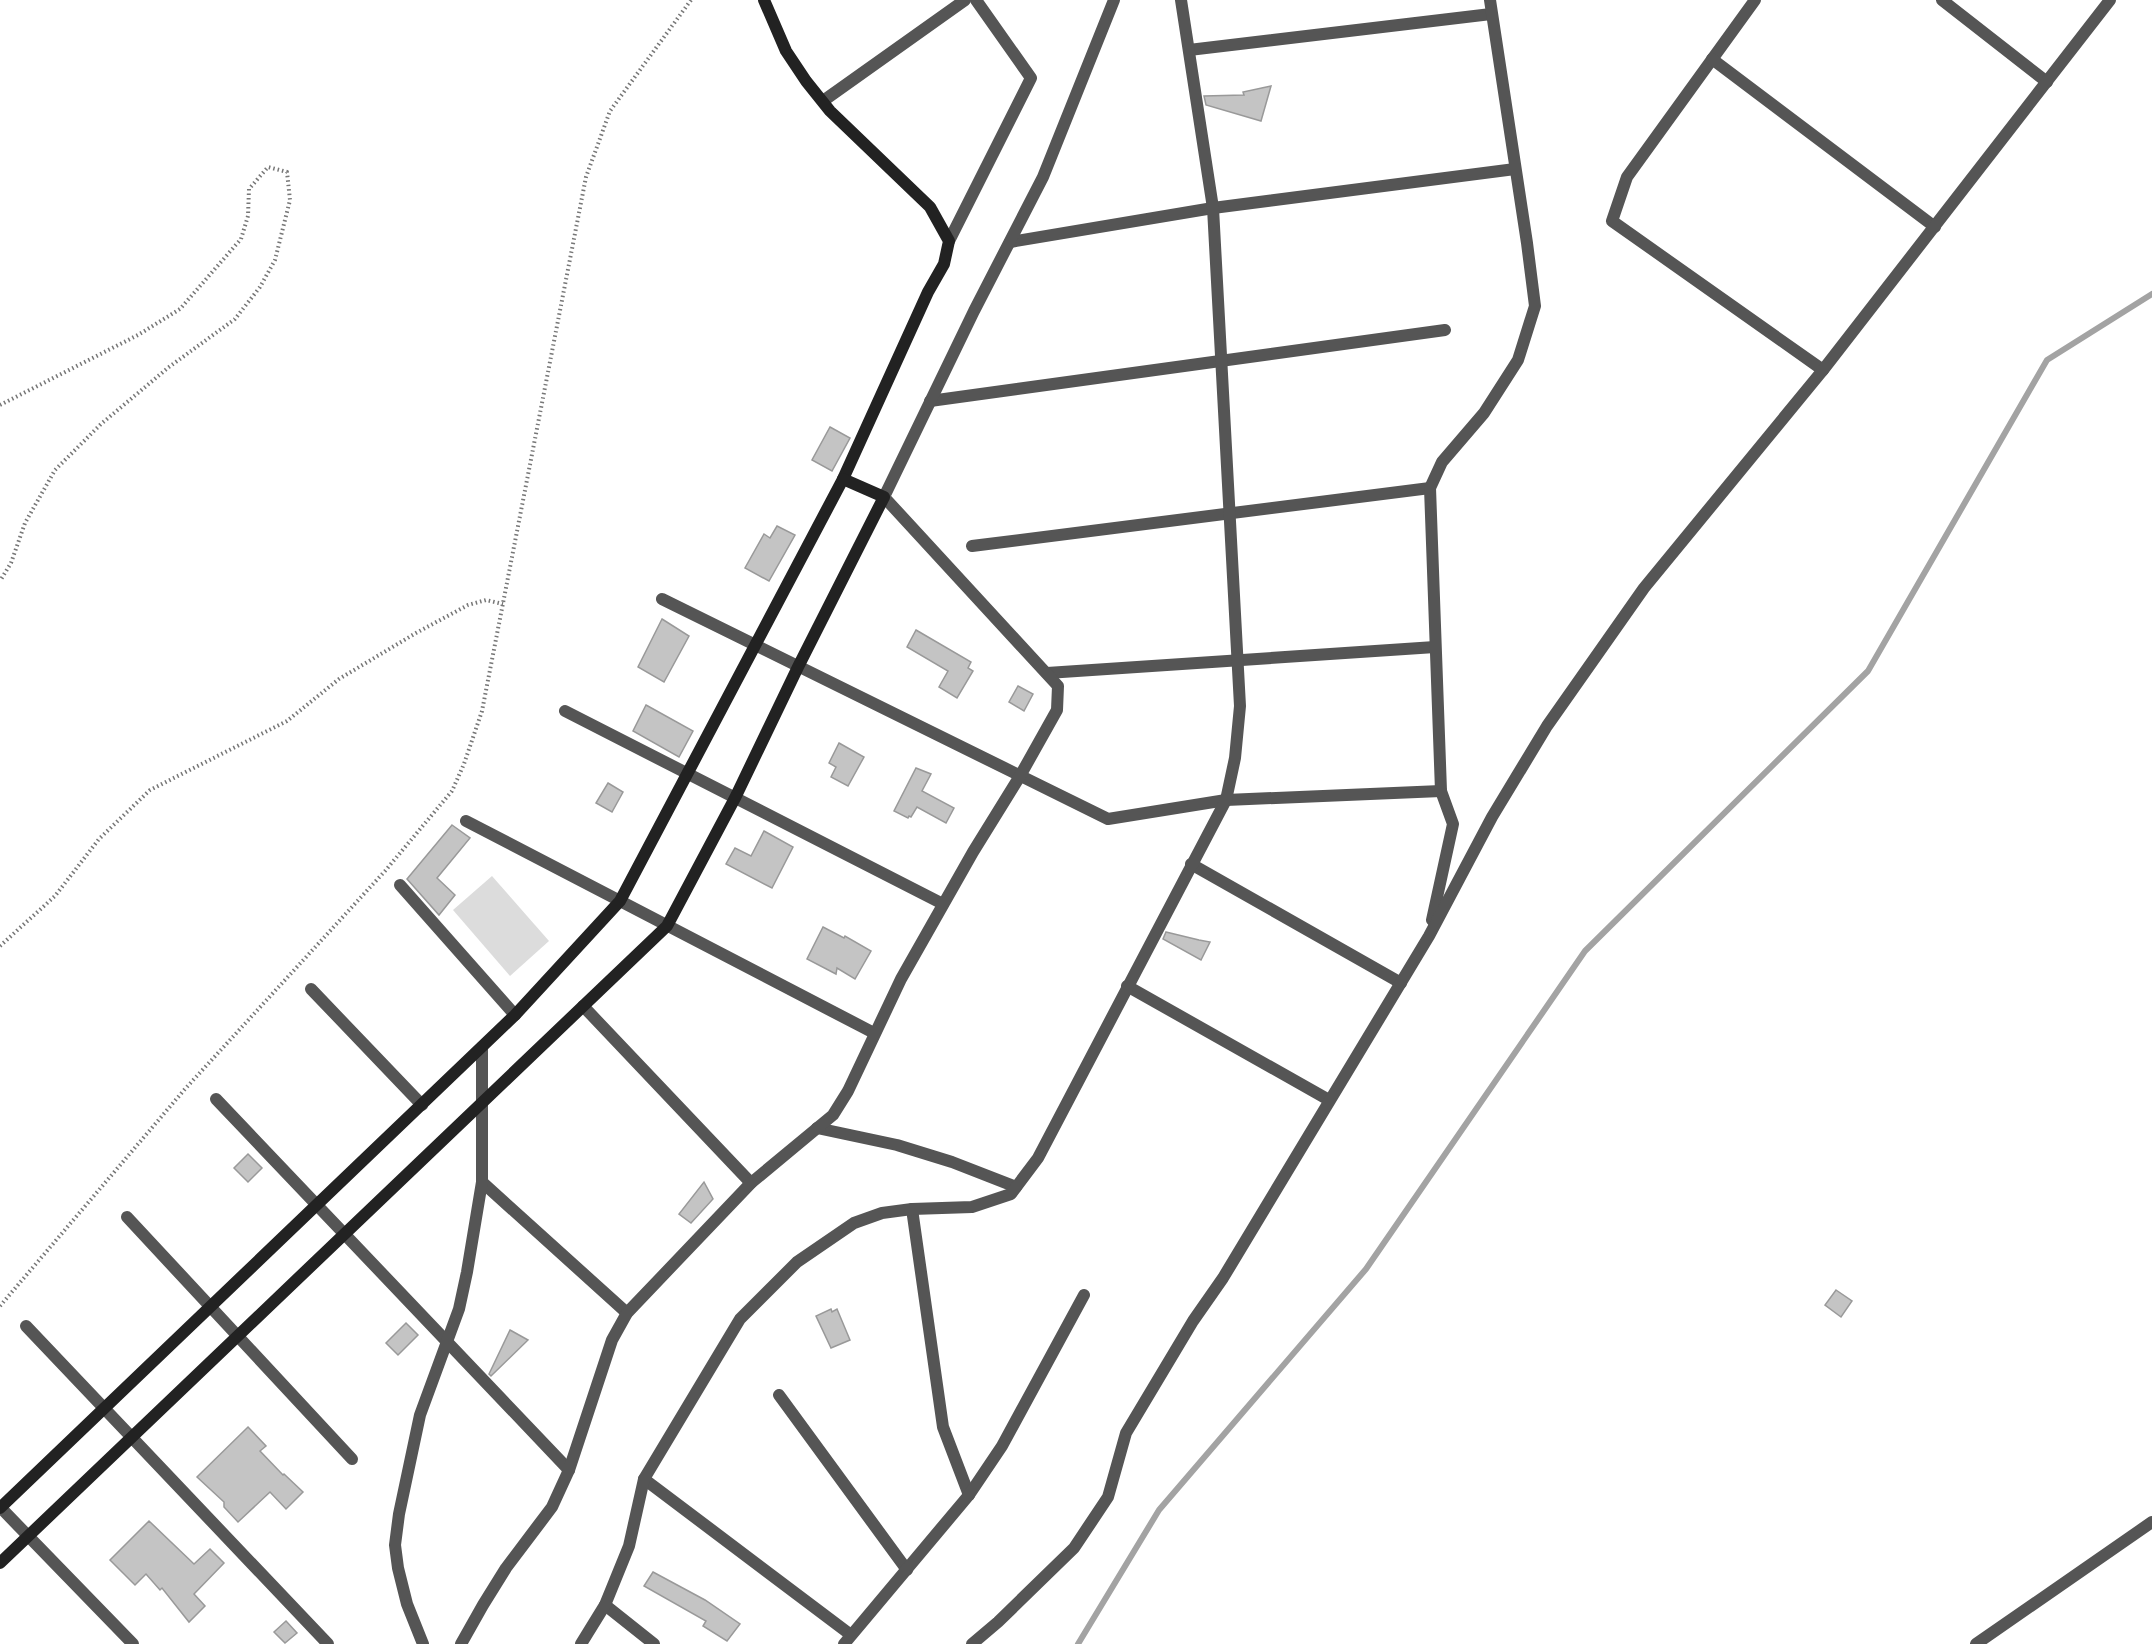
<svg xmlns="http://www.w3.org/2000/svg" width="2152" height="1644" font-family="'Sofia Sans Condensed',sans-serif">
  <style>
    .green { fill: #dcdcdc }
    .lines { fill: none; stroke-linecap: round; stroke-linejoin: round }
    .stream { stroke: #a3a3a3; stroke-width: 6 }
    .building { fill: #c4c4c4; stroke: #999; stroke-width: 1.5 }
    .path { stroke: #777; stroke-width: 4; stroke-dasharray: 1.5 3; stroke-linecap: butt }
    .street { stroke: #555; stroke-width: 12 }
    .secondary { stroke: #222; stroke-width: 12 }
  </style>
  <rect width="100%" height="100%" fill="#fff"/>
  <path class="green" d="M 492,876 L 549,941 L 510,976 L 453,910 Z"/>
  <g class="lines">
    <path class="stream" d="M 1078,1644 L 1159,1510 L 1366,1269 L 1585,951 L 1868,671 L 2047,360 L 2152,294"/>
  </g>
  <g class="building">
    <path d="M 1271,86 L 1261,121 L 1206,105 L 1204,96 L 1244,95 L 1243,92 Z"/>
    <path d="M 830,427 L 850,438 L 832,471 L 812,460 Z"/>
    <path d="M 777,526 L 795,535 L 769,581 L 745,568 L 764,534 L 770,538 Z"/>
    <path d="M 662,619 L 689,636 L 664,682 L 638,667 Z"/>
    <path d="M 916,630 L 971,662 L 968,668 L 973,671 L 957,698 L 939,687 L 948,671 L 907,647 Z"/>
    <path d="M 1018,686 L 1033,694 L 1024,711 L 1009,702 Z"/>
    <path d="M 646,705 L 693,731 L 679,757 L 633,731 Z"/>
    <path d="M 839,743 L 864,757 L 848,786 L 831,777 L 836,767 L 829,763 Z"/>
    <path d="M 916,768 L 931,774 L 922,791 L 954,808 L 946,823 L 917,807 L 911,817 L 909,816 L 908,818 L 894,811 Z"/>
    <path d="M 608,783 L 623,792 L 612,812 L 596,803 Z"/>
    <path d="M 452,825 L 470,838 L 437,878 L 455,895 L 439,915 L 407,879 Z"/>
    <path d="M 764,831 L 793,847 L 772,888 L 726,864 L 735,848 L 751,856 Z"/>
    <path d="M 823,927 L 844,938 L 845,936 L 871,951 L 855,979 L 837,968 L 836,974 L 807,959 Z"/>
    <path d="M 1166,932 L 1199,940 L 1210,942 L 1201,960 L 1163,939 Z"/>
    <path d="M 248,1154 L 262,1168 L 248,1182 L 234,1168 Z"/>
    <path d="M 704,1182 L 713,1199 L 691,1223 L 679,1214 Z"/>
    <path d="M 1836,1290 L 1852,1301 L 1841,1317 L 1825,1305 Z"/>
    <path d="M 831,1309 L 832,1312 L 837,1309 L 850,1340 L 831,1348 L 816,1316 Z"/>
    <path d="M 406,1323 L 418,1335 L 398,1355 L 386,1343 Z"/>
    <path d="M 510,1330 L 528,1340 L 491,1376 L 489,1374 Z"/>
    <path d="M 248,1427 L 266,1446 L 260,1451 L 283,1475 L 284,1474 L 303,1492 L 286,1509 L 270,1492 L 238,1522 L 224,1507 L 224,1502 L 197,1477 Z"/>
    <path d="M 149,1521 L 194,1564 L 210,1549 L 224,1563 L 194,1594 L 205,1606 L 189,1622 L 162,1588 L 160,1590 L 146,1574 L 135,1585 L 110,1560 Z"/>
    <path d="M 653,1572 L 705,1600 L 740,1624 L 727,1641 L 703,1626 L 706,1621 L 644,1586 Z"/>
    <path d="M 286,1621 L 297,1633 L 285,1643 L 274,1632 Z"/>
  </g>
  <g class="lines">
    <g class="path">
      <path d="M 0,405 L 138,335 L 180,309 L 241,239 L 248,216 L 249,189 L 268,167 L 287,172 L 290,200 L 275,260 L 260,287 L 235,319 L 169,367 L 101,424 L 55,470 L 25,523 L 11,563 L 0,581"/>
      <path d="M 0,946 L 55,896 L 99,839 L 150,790 L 287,721 L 339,679 L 416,633 L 468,605 L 486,600 L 503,604"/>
      <path d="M 0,1306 L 185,1089 L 385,871 L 452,791 L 464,764 L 482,711 L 586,177 L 610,111 L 691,0"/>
    </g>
    <g class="street">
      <path d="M 1755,0 L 1627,177 L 1612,221 L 1823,370"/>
      <path d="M 1942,0 L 2047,82"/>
      <path d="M 1189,50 L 1491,14"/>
      <path d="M 1712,59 L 1935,227"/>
      <path d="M 823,101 L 965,0"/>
      <path d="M 949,241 L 1031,78 L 976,0"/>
      <path d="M 1010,242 L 1213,208 L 1515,169"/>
      <path d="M 930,401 L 1445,330"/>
      <path d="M 972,546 L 1430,488"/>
      <path d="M 662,599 L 1108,819 L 1226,800 L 1441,791"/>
      <path d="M 1047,673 L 1435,647"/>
      <path d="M 565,711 L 943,904"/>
      <path d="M 466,821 L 874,1033"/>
      <path d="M 1191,864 L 1401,983"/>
      <path d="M 400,885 L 515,1015"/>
      <path d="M 1432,920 L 1453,824 L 1441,791 L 1430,488 L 1442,462 L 1484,413 L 1518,360 L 1535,306 L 1527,243 L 1490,0"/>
      <path d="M 1127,986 L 1329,1100"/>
      <path d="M 311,989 L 422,1105"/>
      <path d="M 583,1006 L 751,1183"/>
      <path d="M 216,1099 L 569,1470"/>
      <path d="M 817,1128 L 897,1145 L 952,1162 L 1016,1187"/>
      <path d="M 482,1182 L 627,1313"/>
      <path d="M 912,1209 L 943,1427 L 969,1495"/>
      <path d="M 127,1217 L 352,1459"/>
      <path d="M 26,1326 L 328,1644"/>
      <path d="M 779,1395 L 907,1570"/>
      <path d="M 644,1479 L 851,1635"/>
      <path d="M 0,1507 L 133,1644"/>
      <path d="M 605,1605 L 654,1644"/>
      <path d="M 423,1644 L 407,1604 L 398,1568 L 395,1545 L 399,1514 L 420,1415 L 459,1309 L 467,1272 L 482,1182 L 482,1047"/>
      <path d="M 461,1644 L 483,1605 L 506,1568 L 552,1507 L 569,1470 L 612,1340 L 627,1313 L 751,1183 L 833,1115 L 848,1091 L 901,979 L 973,852 L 1020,776 L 1057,710 L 1058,686 L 884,497 L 974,311 L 1043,177 L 1114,0"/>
      <path d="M 581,1644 L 605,1605 L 629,1546 L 644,1479 L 740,1319 L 797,1262 L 854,1223 L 882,1213 L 912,1209 L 972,1207 L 1011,1194 L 1038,1158 L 1226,800 L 1235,758 L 1240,706 L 1213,208 L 1181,0"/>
      <path d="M 844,1644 L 969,1495 L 1002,1446 L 1084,1295"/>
      <path d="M 972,1644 L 998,1622 L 1074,1548 L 1108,1497 L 1126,1433 L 1193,1321 L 1223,1278 L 1429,936 L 1492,817 L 1547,726 L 1644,588 L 1823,370 L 2110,0"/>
      <path d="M 1976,1644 L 2152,1522"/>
    </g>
    <g class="secondary">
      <path d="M 764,0 L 786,51 L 806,81 L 830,111 L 930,207 L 949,241 L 944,264 L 928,292 L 843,479"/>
      <path d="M 0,1508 L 515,1015 L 620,901 L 843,479 L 884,497 L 798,667 L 735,798 L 667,926 L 0,1563"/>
    </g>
  </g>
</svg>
